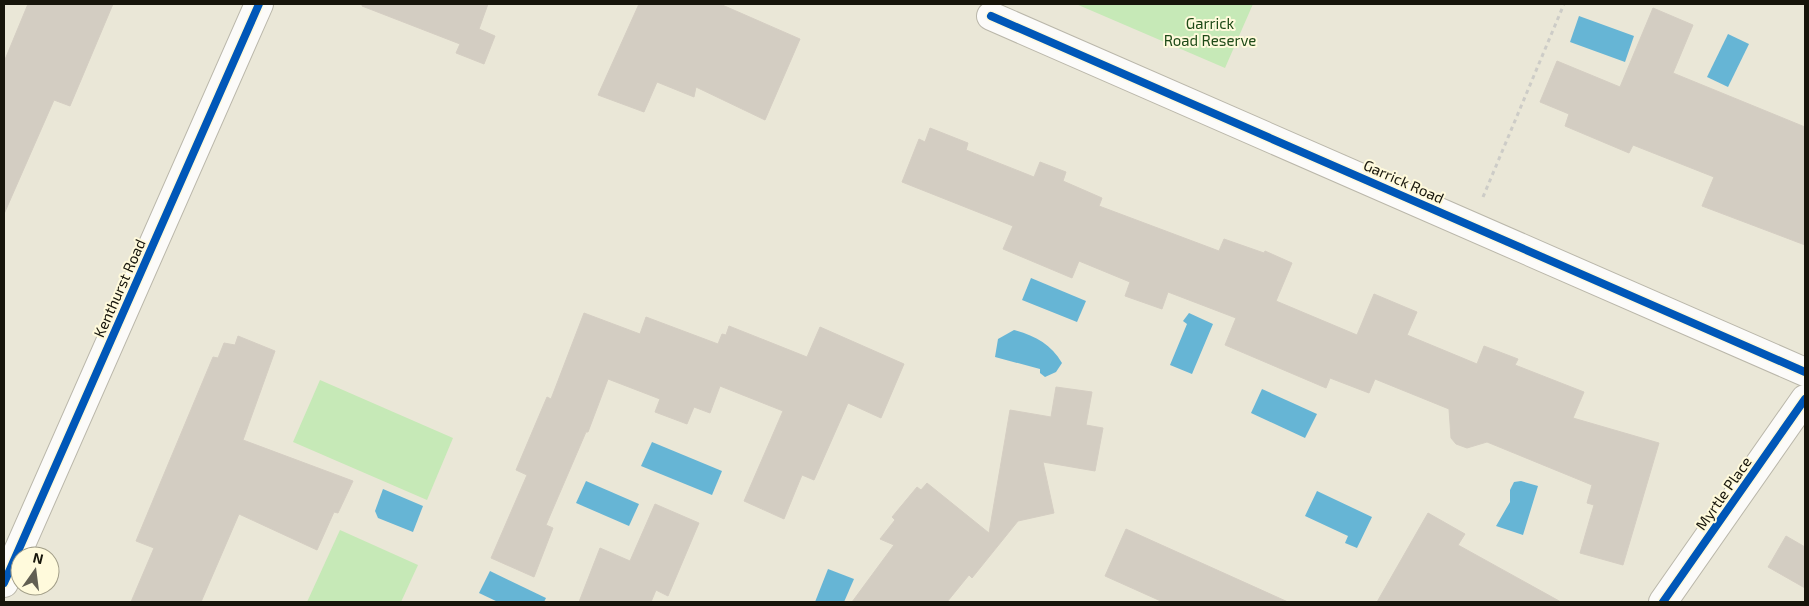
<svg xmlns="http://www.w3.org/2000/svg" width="1809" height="606" font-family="'Exo 2',sans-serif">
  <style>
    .green { fill: #c6e9b7 }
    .water { fill: #66b5d5 }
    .building { fill: #d3cdc2; stroke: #d5cec3 }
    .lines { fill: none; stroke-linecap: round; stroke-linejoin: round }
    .street-casing { stroke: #bab7aa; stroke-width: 30 }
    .path { stroke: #cdccc7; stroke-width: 3; stroke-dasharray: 4 4; stroke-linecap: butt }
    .street { stroke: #fcfbf9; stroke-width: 28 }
    .cycleway-casing { stroke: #fffadc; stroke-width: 11 }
    .cycleway { stroke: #0057b8; stroke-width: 8 }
    .labels { text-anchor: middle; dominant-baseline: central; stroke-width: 4; stroke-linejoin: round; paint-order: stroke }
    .park-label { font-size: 15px; fill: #1e4a17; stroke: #fffadc }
    .street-label { font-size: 15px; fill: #17150b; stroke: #fffadc }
  </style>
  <rect width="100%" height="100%" fill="#eae7d7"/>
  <g class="green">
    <path d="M 1076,4 L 1253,4 L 1225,68 Z"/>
    <path d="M 320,380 L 453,438 L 427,500 L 293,442 Z"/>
    <path d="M 340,530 L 418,565 L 401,602 L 307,602 Z"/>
  </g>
  <g class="water">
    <path d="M 1579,16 L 1634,36 L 1625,62 L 1570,42 Z"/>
    <path d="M 1728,34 L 1749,44 L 1728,87 L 1707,77 Z"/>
    <path d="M 1031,278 L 1086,301 L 1077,322 L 1022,300 Z"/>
    <path d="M 1189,313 L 1213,324 L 1192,374 L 1170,365 L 1187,324 L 1183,321 Z"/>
    <path d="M 1014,330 C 1035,336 1051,344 1062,363 L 1056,372 L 1045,377 L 1040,373 L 1040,369 L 995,357 L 998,339 Z"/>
    <path d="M 1262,389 L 1317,414 L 1305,438 L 1251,413 Z"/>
    <path d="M 652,442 L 722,471 L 712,495 L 641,466 Z"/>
    <path d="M 586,481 L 639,504 L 629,526 L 576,503 Z"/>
    <path d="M 1521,481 L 1538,486 L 1523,535 L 1496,526 L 1510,502 L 1510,490 L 1514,482 Z"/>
    <path d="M 383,489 L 423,506 L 413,532 L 378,518 L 375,511 Z"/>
    <path d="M 1317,491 L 1372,517 L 1357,548 L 1345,543 L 1348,536 L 1305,516 Z"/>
    <path d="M 828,569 L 854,579 L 844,602 L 815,602 Z"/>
    <path d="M 490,571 L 546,598 L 544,602 L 498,602 L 479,593 Z"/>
  </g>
  <g class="building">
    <path d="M 28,4 L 113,4 L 70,106 L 54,100 L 4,214 L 4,62 Z"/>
    <path d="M 362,4 L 488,4 L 479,29 L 495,36 L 484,64 L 456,53 L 460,44 L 362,6 Z"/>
    <path d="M 639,4 L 720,4 L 800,39 L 765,120 L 696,87 L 694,97 L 657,82 L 644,112 L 598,95 Z"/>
    <path d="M 1653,8 L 1693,25 L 1673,73 L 1805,127 L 1805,245 L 1702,206 L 1714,177 L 1633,145 L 1629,153 L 1565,126 L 1569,114 L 1540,102 L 1557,61 L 1620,87 Z"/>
    <path d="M 930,128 L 968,143 L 966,150 L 1034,177 L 1040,162 L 1066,172 L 1063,181 L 1102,198 L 1099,206 L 1219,251 L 1224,239 L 1264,253 L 1265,251 L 1292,263 L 1276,301 L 1357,335 L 1374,294 L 1417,312 L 1407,335 L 1477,364 L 1484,346 L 1518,359 L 1515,365 L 1584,392 L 1573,418 L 1659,443 L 1623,565 L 1580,553 L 1594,505 L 1587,503 L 1592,485 L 1487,442 L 1467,448 L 1456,444 L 1451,438 L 1449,409 L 1375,379 L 1369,393 L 1330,378 L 1326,388 L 1225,345 L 1236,318 L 1168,292 L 1162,309 L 1125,296 L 1130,282 L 1079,261 L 1072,278 L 1003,249 L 1013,226 L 902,182 L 919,139 L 925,142 Z"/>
    <path d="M 584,313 L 640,334 L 646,317 L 718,344 L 722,334 L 726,335 L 729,326 L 807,357 L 820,327 L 904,364 L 881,418 L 848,403 L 814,480 L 802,475 L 784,519 L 744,501 L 783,411 L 720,386 L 710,413 L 694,407 L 687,424 L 655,412 L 660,399 L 608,379 L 588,432 L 586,432 L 546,525 L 553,528 L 534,577 L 491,558 L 527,475 L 516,470 L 547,397 L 551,399 Z"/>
    <path d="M 238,336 L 275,351 L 243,440 L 353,481 L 338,513 L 334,512 L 317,550 L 239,514 L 201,602 L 131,602 L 154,548 L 136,541 L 213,357 L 218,358 L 224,343 L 235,345 Z"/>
    <path d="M 1056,387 L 1092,392 L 1086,425 L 1103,428 L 1095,471 L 1043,462 L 1054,513 L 1018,521 L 972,578 L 969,575 L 947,602 L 852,602 L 894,545 L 880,539 L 895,520 L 892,517 L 917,487 L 921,490 L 927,483 L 989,533 L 1010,410 L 1051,417 Z"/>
    <path d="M 655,504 L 699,523 L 668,596 L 656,590 L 651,602 L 579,602 L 600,548 L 630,561 Z"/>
    <path d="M 1428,513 L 1465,534 L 1458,545 L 1561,602 L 1377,602 Z"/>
    <path d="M 1126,529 L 1288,602 L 1163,602 L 1105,576 Z"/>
    <path d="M 1786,536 L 1805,547 L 1805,588 L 1768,567 Z"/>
  </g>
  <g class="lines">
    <g class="street-casing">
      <g id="street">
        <path d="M 991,16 L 1805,372"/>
        <path d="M 4,583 L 259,4"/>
        <path d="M 1663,602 L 1805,399"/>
      </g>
    </g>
    <path class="path" d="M 1483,197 L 1564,4"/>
    <use href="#street" class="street"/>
    <g class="cycleway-casing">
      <g id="cycleway">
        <path d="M 991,16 L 1805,372"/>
        <path d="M 4,583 L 259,4"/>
        <path d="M 1663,602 L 1805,399"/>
      </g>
    </g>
    <use href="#cycleway" class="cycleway"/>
  </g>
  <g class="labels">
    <g class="park-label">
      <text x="1210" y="23">Garrick<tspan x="1210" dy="17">Road Reserve</tspan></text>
    </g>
    <g class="street-label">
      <text transform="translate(1404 181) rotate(24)">Garrick Road</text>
      <text transform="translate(119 288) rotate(-66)">Kenthurst Road</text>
      <text transform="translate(1723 493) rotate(-55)">Myrtle Place</text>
    </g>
  </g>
  <rect width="1809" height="606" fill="none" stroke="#17150b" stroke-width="10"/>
  <g transform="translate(35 571) rotate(14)"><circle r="24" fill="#fffadc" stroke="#a29e88"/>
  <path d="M0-4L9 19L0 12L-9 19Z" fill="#615e52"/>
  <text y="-8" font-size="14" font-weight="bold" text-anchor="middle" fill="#17150b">N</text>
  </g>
</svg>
